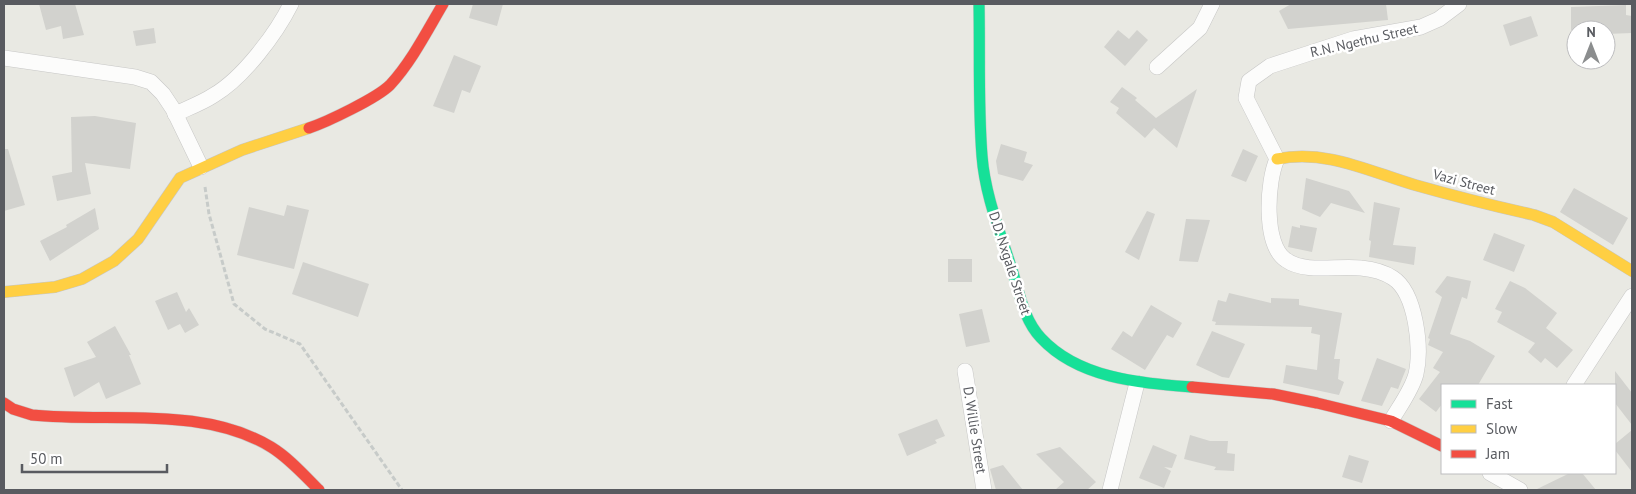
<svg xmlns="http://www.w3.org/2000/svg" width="1636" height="494" font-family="'PT Sans',sans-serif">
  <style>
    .building { fill: #d2d2ce }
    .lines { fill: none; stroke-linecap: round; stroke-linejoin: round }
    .street-casing { stroke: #c7c7c6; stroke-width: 16 }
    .fast-casing { stroke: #c6c6c4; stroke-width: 12 }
    .slow-casing { stroke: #c6c6c4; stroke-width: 12 }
    .jam-casing { stroke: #c6c6c4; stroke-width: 12 }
    .path { stroke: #c7cbc9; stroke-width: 3; stroke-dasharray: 5 2.5; stroke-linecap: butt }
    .street { stroke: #fcfcfb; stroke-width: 15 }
    .fast { stroke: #16e098; stroke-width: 11 }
    .slow { stroke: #ffcf43; stroke-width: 11 }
    .jam { stroke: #f24e42; stroke-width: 11 }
    .labels { text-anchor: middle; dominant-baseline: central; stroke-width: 5; stroke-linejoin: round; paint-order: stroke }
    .street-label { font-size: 14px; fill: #595b60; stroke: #fff }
  </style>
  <rect width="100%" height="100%" fill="#e9e9e3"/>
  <g class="building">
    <path d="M 39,4 L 75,4 L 84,35 L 63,39 L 61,26 L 46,30 Z"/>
    <path d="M 473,4 L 503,4 L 497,26 L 469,18 Z"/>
    <path d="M 1291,4 L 1386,4 L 1388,20 L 1288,29 L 1279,11 Z"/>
    <path d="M 1626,5 L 1626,15 L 1632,16 L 1632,33 L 1606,34 L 1606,30 L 1571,30 L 1571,7 Z"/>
    <path d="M 1531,16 L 1538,36 L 1510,46 L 1503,25 Z"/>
    <path d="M 154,28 L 156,43 L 136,46 L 133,31 Z"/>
    <path d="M 1118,30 L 1129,39 L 1137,30 L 1148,40 L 1125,66 L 1104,47 Z"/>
    <path d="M 454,55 L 481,66 L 470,93 L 462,90 L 454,113 L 433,106 Z"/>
    <path d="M 1122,87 L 1137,98 L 1135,100 L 1156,118 L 1197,89 L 1177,148 L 1154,128 L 1145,138 L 1116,113 L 1119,108 L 1110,102 Z"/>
    <path d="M 95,116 L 136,123 L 130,169 L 85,163 L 91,194 L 57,201 L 52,176 L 72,172 L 71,117 Z"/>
    <path d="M 1001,144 L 1027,152 L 1024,162 L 1033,165 L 1023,181 L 998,174 L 996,161 Z"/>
    <path d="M 4,149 L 8,149 L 25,205 L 4,211 Z"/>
    <path d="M 1243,149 L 1258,156 L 1246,182 L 1231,176 Z"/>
    <path d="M 1306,178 L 1349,191 L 1365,213 L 1331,203 L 1320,217 L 1302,209 Z"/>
    <path d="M 1574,188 L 1628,218 L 1613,245 L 1560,212 Z"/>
    <path d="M 1374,202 L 1400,208 L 1393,245 L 1416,247 L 1414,265 L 1369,257 L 1371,241 L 1369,240 Z"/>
    <path d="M 287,205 L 309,210 L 294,269 L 237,255 L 249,207 L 284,216 Z"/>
    <path d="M 95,208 L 99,229 L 50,261 L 40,241 L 67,227 L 66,225 Z"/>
    <path d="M 1147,211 L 1155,214 L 1139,260 L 1125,252 Z"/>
    <path d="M 1186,219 L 1210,220 L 1198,262 L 1179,261 Z"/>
    <path d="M 1300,225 L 1317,228 L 1312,252 L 1288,247 L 1292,226 L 1300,228 Z"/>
    <path d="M 1494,233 L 1525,245 L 1514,272 L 1483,260 Z"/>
    <rect x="948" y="259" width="24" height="23"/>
    <path d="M 303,262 L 369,284 L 358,317 L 292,294 Z"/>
    <path d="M 1447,276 L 1471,281 L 1467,299 L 1462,297 L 1450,334 L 1470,341 L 1495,356 L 1478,385 L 1442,385 L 1442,404 L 1436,412 L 1419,399 L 1440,372 L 1433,368 L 1443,352 L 1428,345 L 1430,339 L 1428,338 L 1442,297 L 1435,292 Z"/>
    <path d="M 1510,281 L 1525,288 L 1557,313 L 1546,328 L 1573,350 L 1557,368 L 1545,358 L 1541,363 L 1528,352 L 1535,343 L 1497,322 L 1502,312 L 1495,309 Z"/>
    <path d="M 177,292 L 186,312 L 189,308 L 199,325 L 185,333 L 180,324 L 168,330 L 155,301 Z"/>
    <path d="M 1229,293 L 1271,303 L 1271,298 L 1299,299 L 1299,305 L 1342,313 L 1334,359 L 1340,359 L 1338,379 L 1344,382 L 1339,395 L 1283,383 L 1286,365 L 1317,370 L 1320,335 L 1311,333 L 1312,327 L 1215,325 L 1216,322 L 1212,321 L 1218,300 L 1226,302 Z"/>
    <path d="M 1151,305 L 1182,323 L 1173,338 L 1167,335 L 1145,370 L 1111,349 L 1123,331 L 1132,337 Z"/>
    <path d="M 982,309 L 990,342 L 966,347 L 959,314 Z"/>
    <path d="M 115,326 L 131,355 L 129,355 L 141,384 L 106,399 L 99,382 L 74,397 L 64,368 L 96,357 L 87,342 Z"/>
    <path d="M 1212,331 L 1245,344 L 1229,378 L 1222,377 L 1196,365 Z"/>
    <path d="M 1377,358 L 1406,369 L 1398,389 L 1391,387 L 1382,406 L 1361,401 Z"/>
    <path d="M 1615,371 L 1632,393 L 1632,425 L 1615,403 Z"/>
    <path d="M 937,419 L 945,436 L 935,440 L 937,443 L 907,456 L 898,434 Z"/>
    <path d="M 1632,430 L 1632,472 L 1615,450 L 1615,444 Z"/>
    <path d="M 1190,435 L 1210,441 L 1228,441 L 1227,453 L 1235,454 L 1234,471 L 1214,470 L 1216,467 L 1184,459 Z"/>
    <path d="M 1153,445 L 1177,455 L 1172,468 L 1164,467 L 1171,471 L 1164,488 L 1139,478 Z"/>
    <path d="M 1060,447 L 1096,482 L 1087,490 L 1055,490 L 1064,482 L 1036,454 Z"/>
    <path d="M 1349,455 L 1369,461 L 1362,483 L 1342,477 Z"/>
    <path d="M 1003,465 L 1023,490 L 996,490 L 990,469 Z"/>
    <path d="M 1570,473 L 1582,473 L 1596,490 L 1535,490 Z"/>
  </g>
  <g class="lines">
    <g class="street-casing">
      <g id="street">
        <path d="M 4,58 L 135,77 L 151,82 L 163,94 L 173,109 L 201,167"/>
        <path d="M 1157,67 L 1200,28 L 1212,4"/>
        <path d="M 175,114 C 188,108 202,103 214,95 C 243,78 276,34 291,4"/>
        <path d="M 965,371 L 984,490"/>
        <path d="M 1574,385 L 1632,296"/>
        <path d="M 1391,421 C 1399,407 1412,390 1416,374 C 1422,349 1416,293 1393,278 C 1384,272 1371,269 1361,268 C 1338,265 1306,274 1286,260 C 1263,245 1267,181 1277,159 L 1246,98 L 1249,81 L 1270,66 L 1353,39 L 1421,27 L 1439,19 L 1459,4"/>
        <path d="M 1490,473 L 1520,490"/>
        <path d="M 1110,490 L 1137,383"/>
      </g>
    </g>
    <g class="fast-casing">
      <path id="fast" d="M 979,4 C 980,54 978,106 982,156 C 985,196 1001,234 1013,273 C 1020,295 1024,320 1041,338 C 1079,379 1141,383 1192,387"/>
    </g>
    <g class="slow-casing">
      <g id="slow">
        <path d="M 1277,159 C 1326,149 1368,171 1415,185 C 1454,196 1494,206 1534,215 L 1553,222 L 1632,271"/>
        <path d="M 4,292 L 55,287 L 82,279 L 114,261 L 138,239 L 180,178 L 242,150 L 309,128"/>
      </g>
    </g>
    <g class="jam-casing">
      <g id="jam">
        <path d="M 309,128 C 327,122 377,98 390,85 C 412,61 427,31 443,4"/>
        <path d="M 1192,387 L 1273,394 L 1317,403 L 1391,421 L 1442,446"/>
        <path d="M 4,403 L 13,409 L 32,415 C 109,423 202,405 271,447 C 289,458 304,475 319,490"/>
      </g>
    </g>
    <path class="path" d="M 205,187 L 209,214 L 234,304 L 265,329 L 300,344 L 402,490"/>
    <use href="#street" class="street"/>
    <use href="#fast" class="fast"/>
    <use href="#slow" class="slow"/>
    <use href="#jam" class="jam"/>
  </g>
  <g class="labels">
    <g class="street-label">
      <text transform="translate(1364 40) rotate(-13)">R.N. Ngethu Street</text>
      <text transform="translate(1464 182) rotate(15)">Vazi Street</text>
      <text transform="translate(1010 263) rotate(72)">D.D. Nxgale Street</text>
      <text transform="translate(975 430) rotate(81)">D. Willie Street</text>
    </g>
  </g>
  <rect width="1636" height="494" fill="none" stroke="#595b60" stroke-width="10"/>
  <rect x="1441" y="384" width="175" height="90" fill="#ffffff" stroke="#bdbdbf"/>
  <rect x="1451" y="400" width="25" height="8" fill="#16e098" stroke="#bdbdbf"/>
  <text x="1486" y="409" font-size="15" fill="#595b60">Fast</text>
  <rect x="1451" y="425" width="25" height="8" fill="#ffcf43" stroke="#bdbdbf"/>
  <text x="1486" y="434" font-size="15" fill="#595b60">Slow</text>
  <rect x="1451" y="450" width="25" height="8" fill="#f24e42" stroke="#bdbdbf"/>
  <text x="1486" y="459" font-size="15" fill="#595b60">Jam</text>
  <g transform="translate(1591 45)"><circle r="24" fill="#ffffff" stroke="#bdbdbf"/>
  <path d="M0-4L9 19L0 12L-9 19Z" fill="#8b8d8e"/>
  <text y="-8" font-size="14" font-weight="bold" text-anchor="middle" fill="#595b60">N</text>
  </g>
  <path d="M22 464v8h145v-8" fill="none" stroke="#595b60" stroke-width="2.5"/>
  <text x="30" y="464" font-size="15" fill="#595b60" stroke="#ffffff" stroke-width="4" paint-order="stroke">50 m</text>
</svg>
